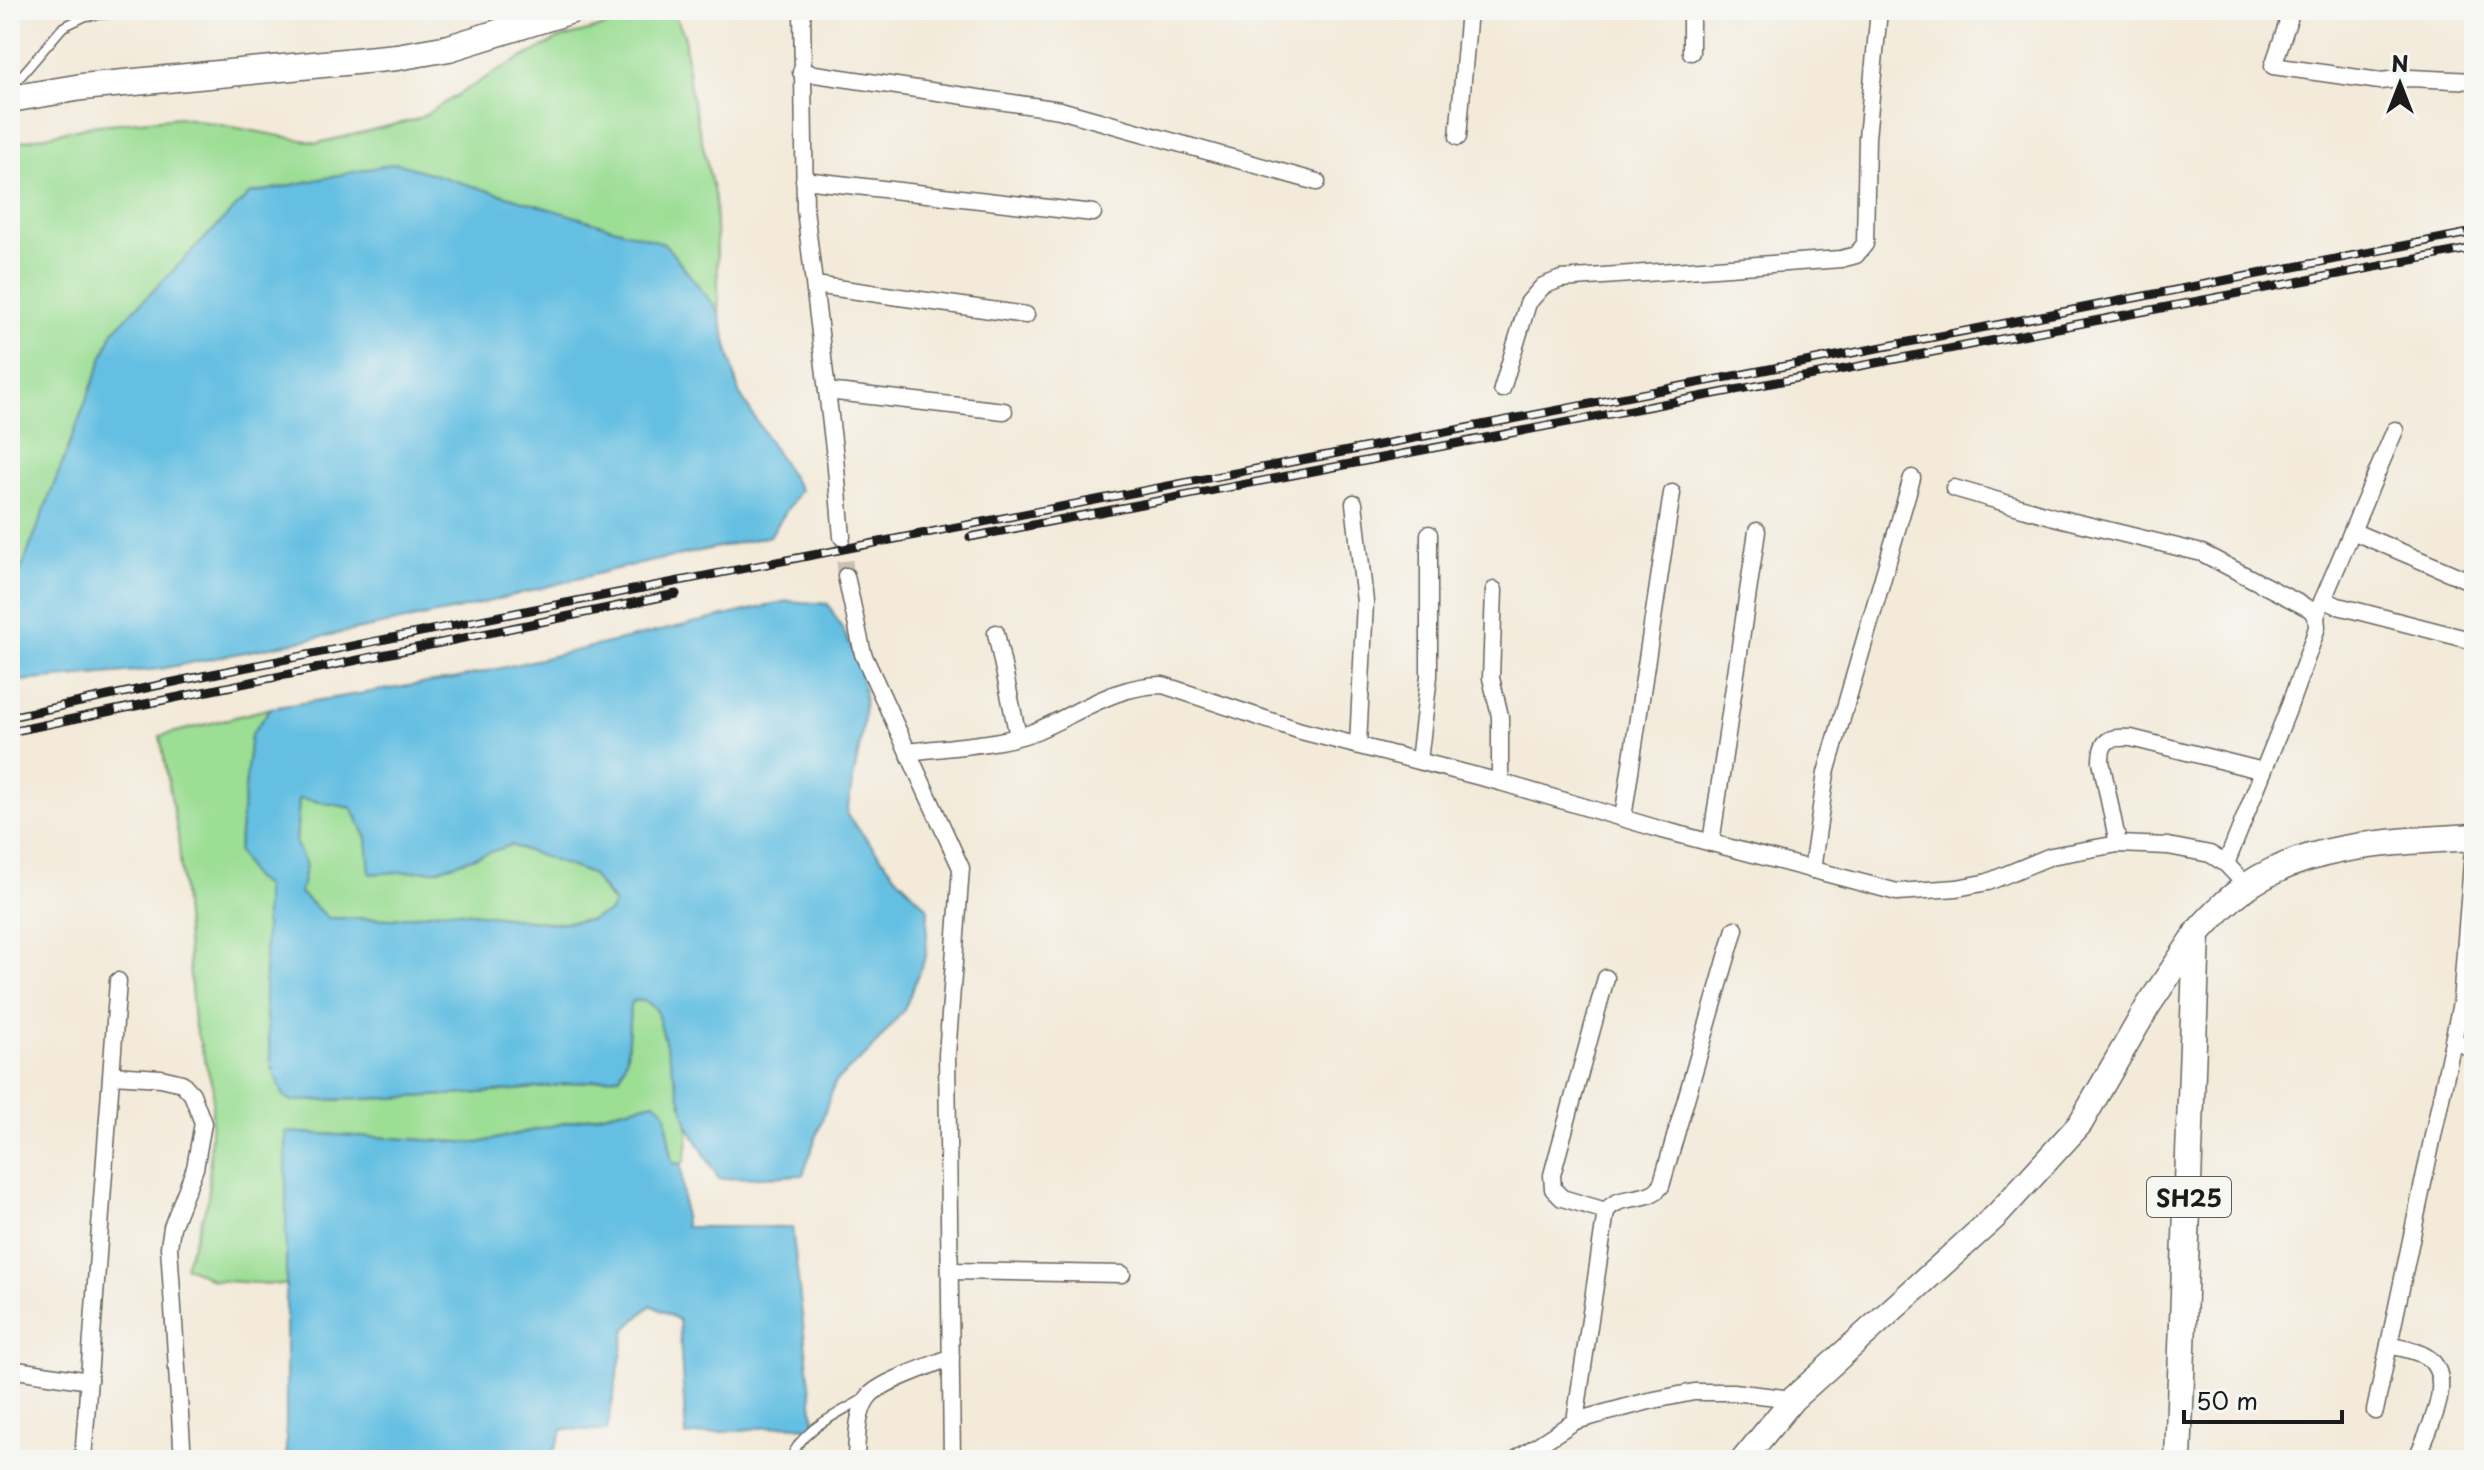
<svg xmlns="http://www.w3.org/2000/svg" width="2484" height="1470" font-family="'Playpen Sans',sans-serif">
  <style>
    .green { fill: #9dde95; stroke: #5c7d58; stroke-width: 2 }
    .water { fill: #65bfe2; stroke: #406e7f; stroke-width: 2; fill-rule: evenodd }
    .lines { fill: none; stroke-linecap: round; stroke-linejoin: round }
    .street-tunnel { stroke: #c8c1b3; stroke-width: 16; stroke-dasharray: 16 8; stroke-linecap: butt }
    .lane-casing { stroke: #67645e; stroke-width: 11 }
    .street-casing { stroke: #67645e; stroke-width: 19 }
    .secondary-casing { stroke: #67645e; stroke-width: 27 }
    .primary-casing { stroke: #67645e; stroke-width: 29 }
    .lane { stroke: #fff; stroke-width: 8 }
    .street { stroke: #fff; stroke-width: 16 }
    .secondary { stroke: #fff; stroke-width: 24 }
    .primary { stroke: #fff; stroke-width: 26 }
    .rail-casing { stroke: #1c1c1c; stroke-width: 9 }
    .rail { stroke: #f6f6f2; stroke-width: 6; stroke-dasharray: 18; stroke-linecap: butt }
    .labels { text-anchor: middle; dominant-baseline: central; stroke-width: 6; stroke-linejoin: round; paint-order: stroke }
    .shield { fill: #f6f6f2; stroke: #5d5d5c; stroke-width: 2 }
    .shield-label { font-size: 24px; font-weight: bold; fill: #1c1c1c }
  </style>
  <rect width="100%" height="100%" fill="#f6f6f2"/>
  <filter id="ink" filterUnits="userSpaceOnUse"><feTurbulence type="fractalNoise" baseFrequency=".0125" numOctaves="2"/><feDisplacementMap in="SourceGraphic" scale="16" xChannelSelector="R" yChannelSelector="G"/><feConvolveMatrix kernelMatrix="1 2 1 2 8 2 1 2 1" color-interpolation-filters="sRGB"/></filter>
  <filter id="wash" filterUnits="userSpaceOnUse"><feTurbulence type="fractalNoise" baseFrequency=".006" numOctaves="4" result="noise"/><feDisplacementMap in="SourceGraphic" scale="32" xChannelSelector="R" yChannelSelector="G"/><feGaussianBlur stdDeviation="1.8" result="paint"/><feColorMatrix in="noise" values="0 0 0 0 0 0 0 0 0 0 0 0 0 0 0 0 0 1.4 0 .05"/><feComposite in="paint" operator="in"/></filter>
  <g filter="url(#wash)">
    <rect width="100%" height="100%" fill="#f3ead9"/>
    <g class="green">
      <path d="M 666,10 L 672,10 L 684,34 L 690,89 L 715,198 L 719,312 L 664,243 L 113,331 L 10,599 L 10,144 L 89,126 L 179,117 L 318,143 L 418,119 L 495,72 L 558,39 Z"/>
      <path d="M 271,708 L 251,735 L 238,852 L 253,878 L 265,886 L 265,1007 L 272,1067 L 293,1101 C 401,1098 513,1095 620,1076 L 627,1056 L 630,1006 L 633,1001 C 641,1000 650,1001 656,1008 C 664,1020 686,1106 688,1124 C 689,1136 687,1151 684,1162 L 681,1164 L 673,1163 L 671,1159 L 654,1102 L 478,1143 L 286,1132 L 286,1285 L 213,1280 L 185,1266 L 208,1201 L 213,1088 L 194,1023 L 178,835 L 160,736 Z"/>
      <path d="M 299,798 L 352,808 L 367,838 L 474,856 L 511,845 L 591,874 L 610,900 L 615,902 L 610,912 L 590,920 L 554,923 L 447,910 L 394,919 L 328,918 L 300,893 L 306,865 L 296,844 Z"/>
    </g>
    <g class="water">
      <path d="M 396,163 L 664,243 L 719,312 L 739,393 L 800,490 L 770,536 L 612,570 L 456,610 L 160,669 L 10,682 L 10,599 L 113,331 L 249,194 Z"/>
      <path d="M 788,601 L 828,604 C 843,629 861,661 864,691 C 868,728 851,776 847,815 L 898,878 L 928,908 L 926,956 L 904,1010 L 869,1052 L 835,1082 L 803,1175 L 719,1179 L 688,1126 L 656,1009 C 649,1002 642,999 633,1001 L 630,1006 L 627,1056 L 620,1076 C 513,1095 401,1098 292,1101 L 284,1097 L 272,1067 L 265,1007 L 265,886 L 253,878 L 238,852 L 251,735 L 271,708 L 458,678 ZM 299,798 L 352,808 L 367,838 L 370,874 L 437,870 L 511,845 L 591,874 L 614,902 L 610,912 L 590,920 L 554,923 L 447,910 L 394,919 L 328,918 L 300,893 L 306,865 L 296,844 Z"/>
      <path d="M 655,1102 L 666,1112 L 671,1159 L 673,1163 L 681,1164 L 685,1227 L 792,1227 L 815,1428 L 788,1425 L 686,1436 L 679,1320 L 651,1305 L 626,1329 L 607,1431 L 563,1429 L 550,1460 L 286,1460 L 286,1132 L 478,1143 Z"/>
    </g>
  </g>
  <g filter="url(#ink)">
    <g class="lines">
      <path class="street-tunnel" d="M 842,537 L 846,576"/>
      <g class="lane-casing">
        <g id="lane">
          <path d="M 10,89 L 63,27 L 86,16 L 141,10"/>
          <path d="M 790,1460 C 801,1429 836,1415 863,1399"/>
        </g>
      </g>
      <g class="street-casing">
        <g id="street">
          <path d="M 802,10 L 805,209 L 835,457 L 842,537"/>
          <path d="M 2292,10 L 2273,66 L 2380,81 L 2410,78 L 2474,81"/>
          <path d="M 1691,52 L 1691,10"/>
          <path d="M 801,72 L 1060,110 L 1317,182"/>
          <path d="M 1458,137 L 1469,10"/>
          <path d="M 804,180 L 1093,213"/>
          <path d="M 815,285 L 1026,315"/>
          <path d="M 1502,389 L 1528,303 L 1543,286 L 1561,279 L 1841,259 L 1856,255 L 1865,244 L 1867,138 L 1879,10"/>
          <path d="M 827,391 L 1004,411"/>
          <path d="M 1954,488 L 2054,517 L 2202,553 L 2310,609 L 2316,616 L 2317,627 L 2313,640 L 2287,712 L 2226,864"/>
          <path d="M 1354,503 L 1365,602 L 1358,745"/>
          <path d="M 2352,531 L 2474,583"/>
          <path d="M 846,576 L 863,654 L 961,868 L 947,1055 L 952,1460"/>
          <path d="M 1494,590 L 1491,678 L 1500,716 L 1500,782"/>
          <path d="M 2323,599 L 2338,606 L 2470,640"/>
          <path d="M 2316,616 L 2395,430"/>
          <path d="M 996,633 L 1018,736"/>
          <path d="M 908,752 C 945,747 1002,745 1036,731 C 1079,713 1115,685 1163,685 L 1301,731 L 1500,782 L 1659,829 L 1897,892 L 1957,888 L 1988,882 L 2051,856 L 2118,844 L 2168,846 L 2210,854 L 2226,864 L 2247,886"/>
          <path d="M 1419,761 L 1429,676 L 1429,534"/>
          <path d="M 1623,818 L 1672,493"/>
          <path d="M 1711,843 L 1757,531"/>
          <path d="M 2118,844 L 2101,761 C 2101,738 2111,737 2131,738 L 2263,771"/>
          <path d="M 1812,870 L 1826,773 L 1912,478"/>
          <path d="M 1606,978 L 1552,1175 L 1553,1189 L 1562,1198 L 1606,1211"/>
          <path d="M 2453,1040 L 2474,1050"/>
          <path d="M 112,1075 L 161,1078 L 182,1083 L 192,1094 L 203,1123 L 195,1168 L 172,1227 L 169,1247 L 183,1460"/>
          <path d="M 950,1271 L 1122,1274"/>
          <path d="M 2389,1345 C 2401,1348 2415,1350 2425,1356 C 2459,1376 2427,1433 2416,1460"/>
          <path d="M 10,1369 L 89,1381"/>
          <path d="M 2375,1411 L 2461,1003 L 2474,837"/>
          <path d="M 1575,1421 L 1606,1211 C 1621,1192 1647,1204 1661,1186 L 1735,929"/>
          <path d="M 83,1460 L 118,981"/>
          <path d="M 856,1460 C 857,1440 856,1409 871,1394 C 886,1380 931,1366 951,1357"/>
          <path d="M 1515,1460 L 1575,1421 L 1649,1401 L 1694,1392 L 1733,1392 L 1793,1399"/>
        </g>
      </g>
      <g class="secondary-casing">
        <path id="secondary" d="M 1743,1460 L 1793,1399 L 1997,1215 L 2080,1124 L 2148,1006 L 2197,933"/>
      </g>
      <g class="primary-casing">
        <g id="primary">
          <path d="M 10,99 L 82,87 L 397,57 L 449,48 L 572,10"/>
          <path d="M 2178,1460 L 2197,933 C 2212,916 2228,899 2247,886 C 2312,842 2398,842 2474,837"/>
        </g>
      </g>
      <use href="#lane" class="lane"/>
      <use href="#street" class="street"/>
      <use href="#secondary" class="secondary"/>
      <use href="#primary" class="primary"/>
      <g class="rail-casing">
        <g id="rail">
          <path d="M 970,537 L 2474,248"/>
          <path d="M 10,717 L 188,679 L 530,610 L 2474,232"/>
          <path d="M 10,732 L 676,594"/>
        </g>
      </g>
      <use href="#rail" class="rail"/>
    </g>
  </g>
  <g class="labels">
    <rect class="shield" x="2147" y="1177" width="84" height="40" rx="6"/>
    <g class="shield-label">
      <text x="2189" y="1197">SH25</text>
    </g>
  </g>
  <rect width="2484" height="1470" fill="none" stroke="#f6f6f2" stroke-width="40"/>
  <g transform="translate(2400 84)" stroke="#f6f6f2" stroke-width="6" paint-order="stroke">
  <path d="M0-6L14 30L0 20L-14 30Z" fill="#1c1c1c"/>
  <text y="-12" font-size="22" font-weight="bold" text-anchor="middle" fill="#1c1c1c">N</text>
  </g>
  <path d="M2184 1410v12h158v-12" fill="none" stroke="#1c1c1c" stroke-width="4"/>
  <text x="2196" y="1410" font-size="24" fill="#1c1c1c" stroke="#f6f6f2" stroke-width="6" paint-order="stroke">50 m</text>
</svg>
